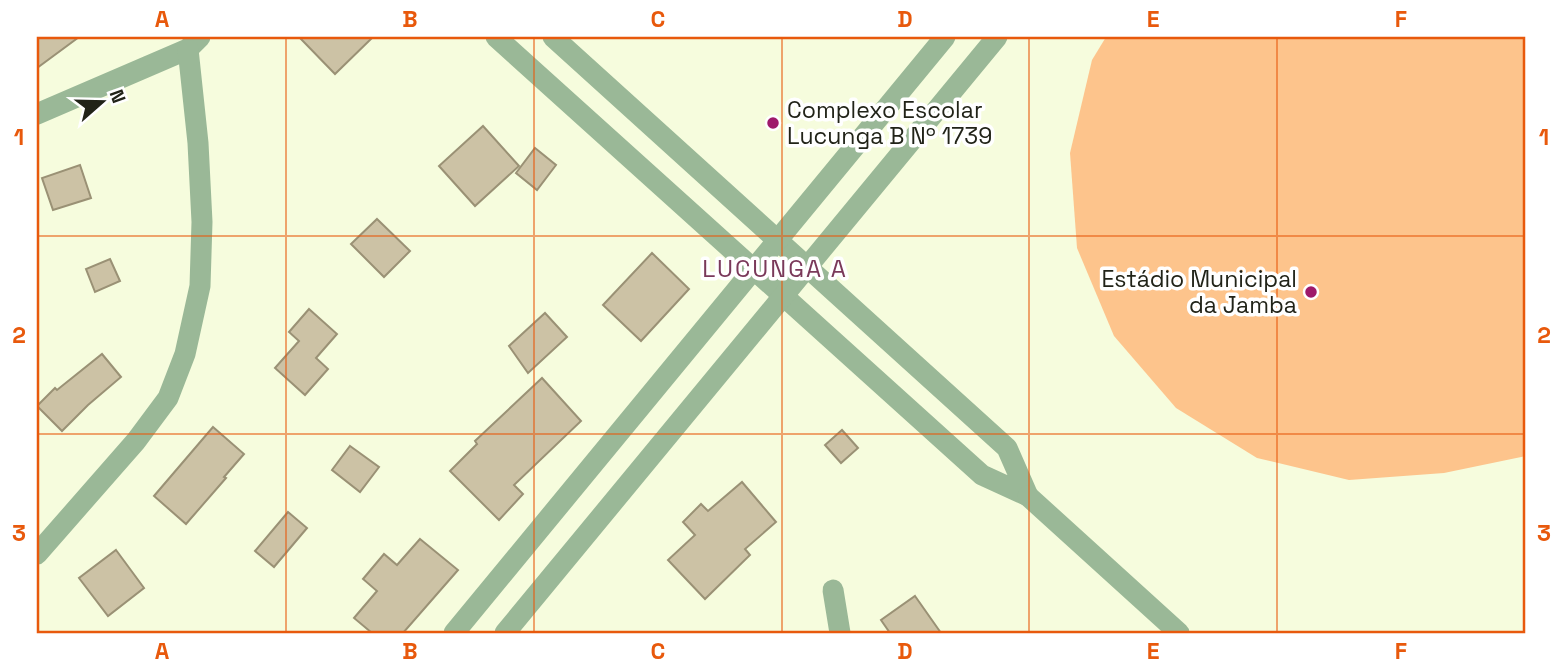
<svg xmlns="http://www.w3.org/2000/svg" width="1563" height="670" font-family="'Space Grotesk',sans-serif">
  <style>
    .green { fill: #fdc48c }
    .building { fill: #ccc2a5; stroke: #9a9175; stroke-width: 2 }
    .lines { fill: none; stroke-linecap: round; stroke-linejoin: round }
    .street { stroke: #9ab897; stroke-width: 21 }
    .grid { fill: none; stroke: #e8590c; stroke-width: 2; stroke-opacity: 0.55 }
    .poi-dot { fill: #9e196a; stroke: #fff; stroke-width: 2.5 }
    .labels { text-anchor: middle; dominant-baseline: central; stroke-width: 7; stroke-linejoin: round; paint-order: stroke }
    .poi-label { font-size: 23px; fill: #212318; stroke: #fff; text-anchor: start }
    .neighbourhood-label { font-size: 24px; letter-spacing: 2px; fill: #7a395a; stroke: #fff }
    .neatline { fill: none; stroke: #e8590c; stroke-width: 2.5 }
    .grid-label { font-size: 23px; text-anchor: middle; font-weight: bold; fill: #e8590c }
  </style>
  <rect width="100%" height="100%" fill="#f6fcdd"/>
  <path class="green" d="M 1106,37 L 1526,37 L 1526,456 L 1444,473 L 1349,480 L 1257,458 L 1176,408 L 1114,336 L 1077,248 L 1070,153 L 1092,60 Z"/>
  <g class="building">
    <path d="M 37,37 L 79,37 L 37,68 Z"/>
    <path d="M 299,37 L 373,37 L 335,74 Z"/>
    <path d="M 483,126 L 519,166 L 475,206 L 439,166 Z"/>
    <path d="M 535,148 L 556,165 L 537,190 L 516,173 Z"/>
    <path d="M 80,165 L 91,198 L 53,210 L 42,178 Z"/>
    <path d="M 377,219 L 410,251 L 384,277 L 351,244 Z"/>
    <path d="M 652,253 L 689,289 L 641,341 L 603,305 Z"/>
    <path d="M 110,259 L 120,281 L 95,292 L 86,269 Z"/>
    <path d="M 309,309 L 337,334 L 316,358 L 328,369 L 305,395 L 275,368 L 299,341 L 289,332 Z"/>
    <path d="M 545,313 L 567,337 L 528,373 L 509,346 Z"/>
    <path d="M 102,354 L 121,377 L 88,405 L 62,431 L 37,406 L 55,388 L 57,390 Z"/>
    <path d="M 542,378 L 581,421 L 514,485 L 523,494 L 499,520 L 450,471 L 477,444 L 475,441 Z"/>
    <path d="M 213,427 L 244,454 L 224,477 L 226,478 L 186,524 L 154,496 Z"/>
    <path d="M 842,430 L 858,448 L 841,463 L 825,445 Z"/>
    <path d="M 350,446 L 379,467 L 360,492 L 332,470 Z"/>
    <path d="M 742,482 L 776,522 L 745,549 L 750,555 L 705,599 L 668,560 L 695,535 L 683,522 L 701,504 L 708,511 Z"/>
    <path d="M 288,512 L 307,528 L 274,567 L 255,551 Z"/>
    <path d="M 420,539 L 458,570 L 403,633 L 372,633 L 354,618 L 377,591 L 363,579 L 384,554 L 397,565 Z"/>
    <path d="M 116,550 L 144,588 L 108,616 L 79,578 Z"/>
    <path d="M 915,596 L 941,633 L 890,633 L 881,620 Z"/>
  </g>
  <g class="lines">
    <g class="street">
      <path d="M 496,37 L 982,475 L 1028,496 L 1007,448 L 553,37"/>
      <path d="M 37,114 L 188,49 L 200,37"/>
      <path d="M 1028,496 L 1179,633"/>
      <path d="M 37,554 L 136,441 L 168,398 L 185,354 L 200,286 L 202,222 L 198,143 L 188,49"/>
      <path d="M 833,590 L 840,633"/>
      <path d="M 454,633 L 945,37"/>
      <path d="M 505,633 L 997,37"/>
    </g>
  </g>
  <path class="grid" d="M 286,37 L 286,633M 534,37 L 534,633M 782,37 L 782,633M 1029,37 L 1029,633M 1277,37 L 1277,633M 37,236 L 1526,236M 37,434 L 1526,434"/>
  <g class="poi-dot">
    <circle cx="773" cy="123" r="7"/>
    <circle cx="1311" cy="292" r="7"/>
  </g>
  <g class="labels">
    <g class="poi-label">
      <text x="787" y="110">Complexo Escolar<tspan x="787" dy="26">Lucunga B Nº 1739</tspan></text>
      <text x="1297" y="279" text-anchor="end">Estádio Municipal<tspan x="1297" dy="26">da Jamba</tspan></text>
    </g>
    <g class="neighbourhood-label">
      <text x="775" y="268">LUCUNGA A</text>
    </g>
  </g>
  <rect width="1563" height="670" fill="none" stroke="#ffffff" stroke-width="77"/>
  <g transform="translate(102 102) rotate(70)" stroke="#ffffff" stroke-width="5" paint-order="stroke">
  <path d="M0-5L12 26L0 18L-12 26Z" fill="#212318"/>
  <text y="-10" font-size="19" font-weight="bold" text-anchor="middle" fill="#212318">N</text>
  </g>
  <rect x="38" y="38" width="1486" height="594" class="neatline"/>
  <g class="grid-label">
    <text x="162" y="27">A</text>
    <text x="410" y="27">B</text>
    <text x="658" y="27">C</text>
    <text x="905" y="27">D</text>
    <text x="1153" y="27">E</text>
    <text x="1401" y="27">F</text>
    <text x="19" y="145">1</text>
    <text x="1544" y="145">1</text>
    <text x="19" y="343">2</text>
    <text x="1544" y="343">2</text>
    <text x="19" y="541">3</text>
    <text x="1544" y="541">3</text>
    <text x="162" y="659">A</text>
    <text x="410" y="659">B</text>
    <text x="658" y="659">C</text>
    <text x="905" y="659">D</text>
    <text x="1153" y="659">E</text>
    <text x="1401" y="659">F</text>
  </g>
</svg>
